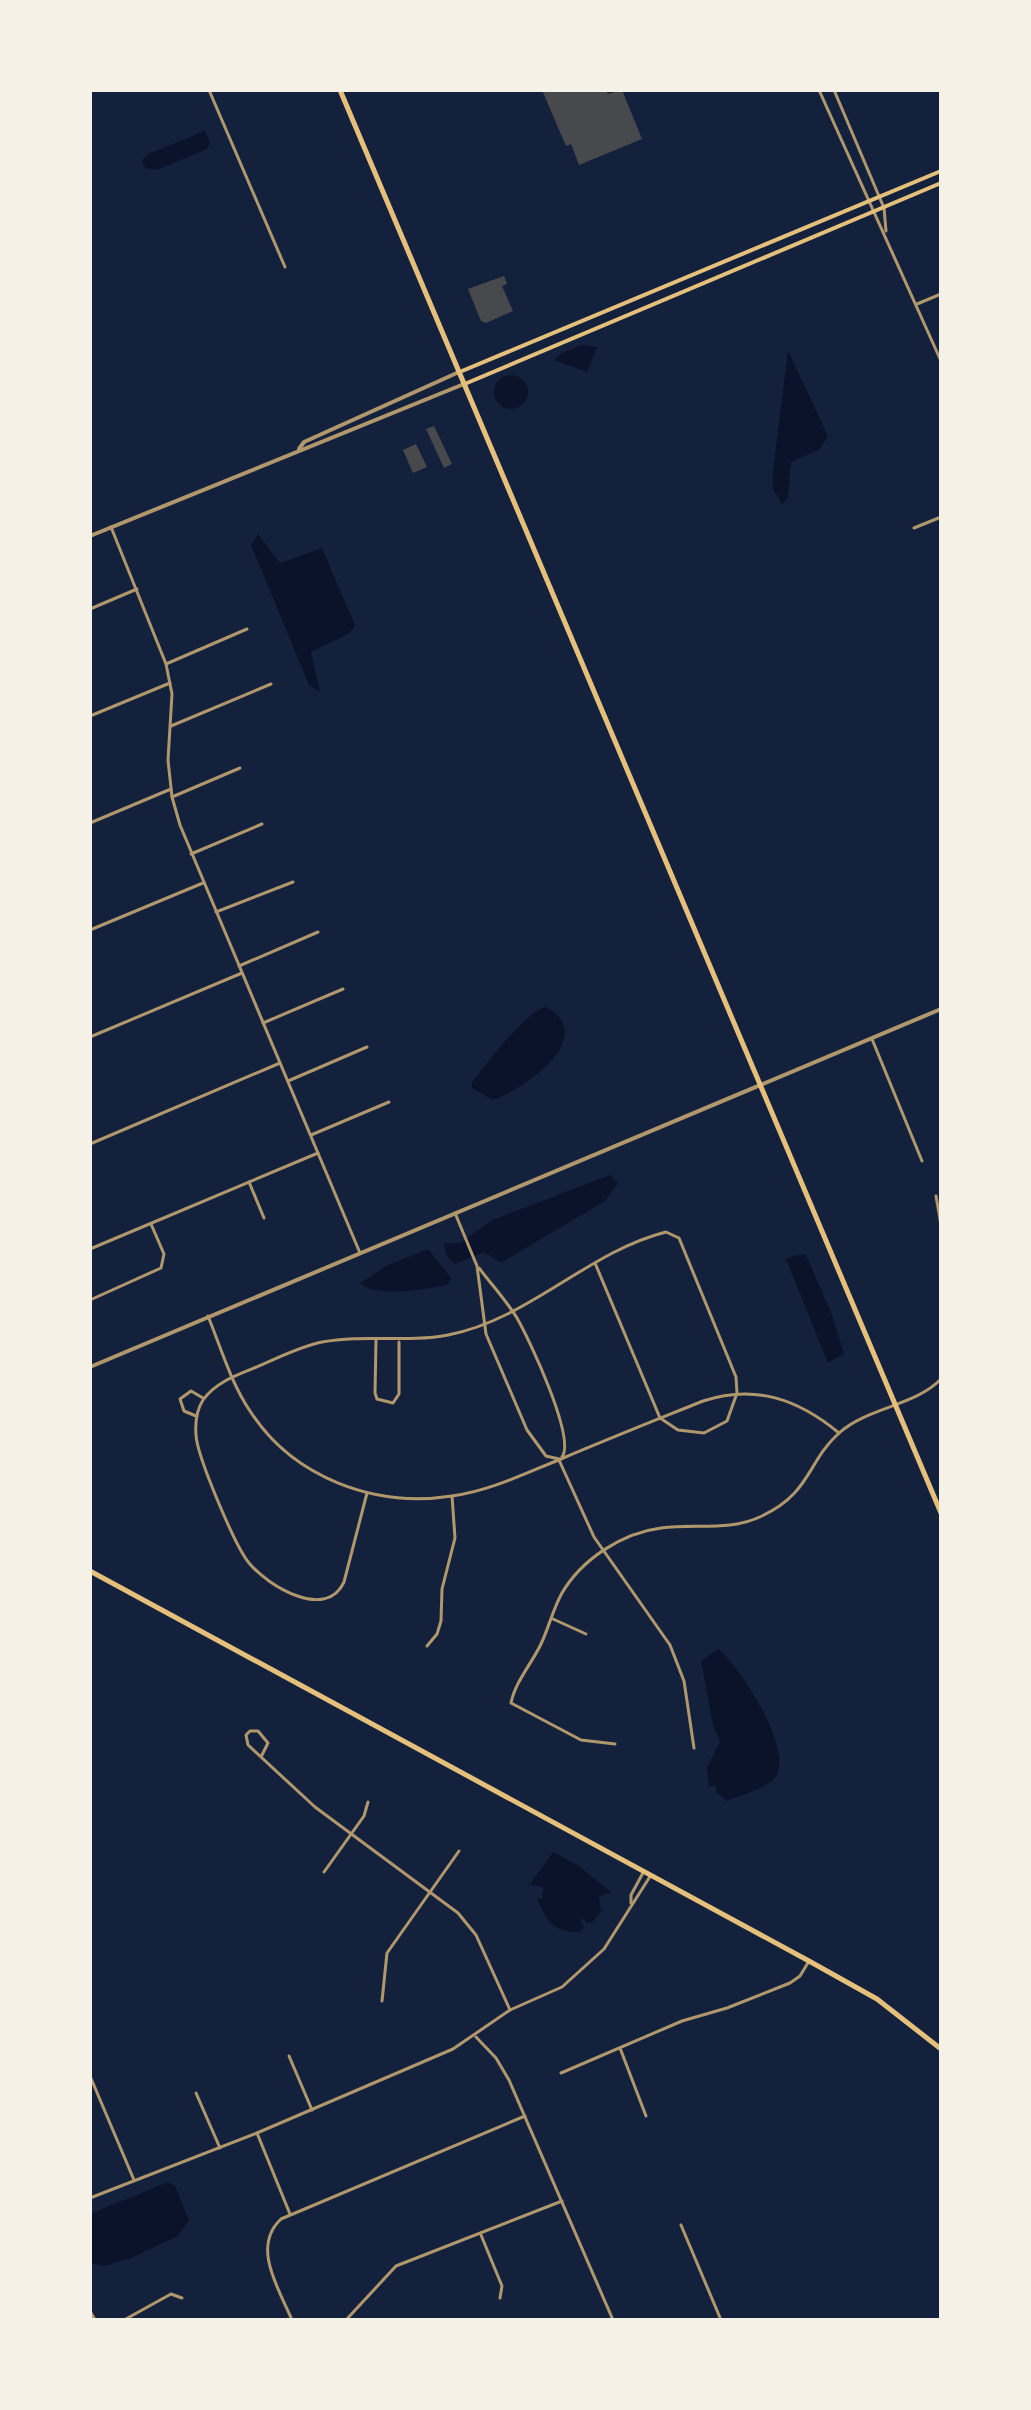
<svg xmlns="http://www.w3.org/2000/svg" width="1031" height="2410" font-family="'Noto Sans',sans-serif">
  <style>
    .water { fill: #0b132b }
    .building { fill: #48494c }
    .lines { fill: none; stroke-linecap: round; stroke-linejoin: round }
    .minor { stroke: #b1986c; stroke-width: 3 }
    .tertiary { stroke: #b1986c; stroke-width: 4 }
    .secondary { stroke: #e5c07b; stroke-width: 4 }
    .primary { stroke: #e5c07b; stroke-width: 5 }
  </style>
  <rect width="100%" height="100%" fill="#14213d"/>
  <g class="water">
    <path d="M 205,131 L 210,142 L 207,149 L 157,170 L 145,168 L 142,161 L 148,154 Z"/>
    <path d="M 582,345 L 597,347 L 587,372 L 554,360 L 562,353 Z"/>
    <path d="M 788,351 L 828,436 L 820,449 L 791,462 L 788,498 L 782,504 L 773,489 L 773,470 Z"/>
    <circle cx="511" cy="392" r="17"/>
    <path d="M 258,534 L 280,563 L 322,548 L 355,625 L 350,633 L 311,652 L 320,692 L 309,685 L 251,545 Z"/>
    <path d="M 546,1007 C 600,1037 524,1089 493,1100 L 472,1088 L 472,1082 C 486,1064 526,1011 546,1007 Z"/>
    <path d="M 610,1175 L 618,1183 L 605,1201 L 501,1263 L 484,1252 L 455,1264 L 446,1255 L 444,1243 L 461,1243 L 492,1220 Z"/>
    <path d="M 428,1249 L 451,1278 L 448,1284 C 431,1290 372,1298 360,1283 L 386,1266 Z"/>
    <path d="M 796,1255 L 806,1255 L 832,1315 L 844,1354 L 828,1363 L 786,1259 Z"/>
    <path d="M 718,1649 C 739,1665 799,1756 773,1780 C 762,1790 740,1795 727,1801 L 716,1792 L 716,1786 L 709,1786 L 707,1768 L 720,1741 L 713,1725 L 701,1661 Z"/>
    <path d="M 553,1852 L 579,1866 L 611,1892 L 599,1897 L 601,1911 L 592,1923 L 587,1923 L 583,1918 L 581,1921 L 584,1928 L 580,1932 C 553,1932 547,1922 537,1899 L 542,1899 L 543,1888 L 530,1884 Z"/>
    <path d="M 168,2182 L 175,2186 L 189,2220 L 178,2236 L 131,2258 L 105,2266 L 90,2263 L 90,2214 Z"/>
  </g>
  <g class="building">
    <path d="M 542,90 L 606,90 L 608,94 L 622,90 L 642,139 L 579,165 L 571,144 L 566,146 Z"/>
    <path d="M 504,276 L 507,284 L 502,286 L 513,311 L 486,323 L 481,321 L 468,289 Z"/>
    <path d="M 434,426 L 452,464 L 444,468 L 426,429 Z"/>
    <path d="M 416,444 L 427,467 L 413,473 L 403,450 Z"/>
  </g>
  <g class="lines">
    <g class="minor">
      <path d="M 209,90 L 285,267"/>
      <path d="M 819,90 L 941,361"/>
      <path d="M 834,90 L 884,208 L 886,231"/>
      <path d="M 917,304 L 941,294"/>
      <path d="M 111,527 L 166,664 L 172,694 L 168,760 L 172,797 L 180,825 L 360,1253"/>
      <path d="M 914,528 L 941,517"/>
      <path d="M 90,609 L 137,589"/>
      <path d="M 166,664 L 247,629"/>
      <path d="M 90,716 L 170,683"/>
      <path d="M 171,726 L 271,684"/>
      <path d="M 172,797 L 240,768"/>
      <path d="M 90,823 L 171,789"/>
      <path d="M 191,854 L 262,824"/>
      <path d="M 216,912 L 293,882"/>
      <path d="M 90,930 L 203,883"/>
      <path d="M 239,966 L 318,932"/>
      <path d="M 263,1023 L 343,989"/>
      <path d="M 90,1037 L 242,973"/>
      <path d="M 872,1039 L 922,1161"/>
      <path d="M 288,1081 L 367,1047"/>
      <path d="M 311,1135 L 389,1102"/>
      <path d="M 90,1144 L 280,1063"/>
      <path d="M 249,1182 L 264,1218"/>
      <path d="M 936,1196 L 941,1225"/>
      <path d="M 455,1213 L 477,1266 L 486,1334 L 527,1430 L 546,1456 L 559,1459"/>
      <path d="M 90,1249 L 318,1153"/>
      <path d="M 479,1268 C 491,1284 506,1300 517,1318 C 529,1339 576,1438 562,1457"/>
      <path d="M 90,1300 L 161,1268 L 164,1254 L 151,1224"/>
      <path d="M 208,1316 C 221,1348 231,1383 250,1411 C 293,1478 375,1508 452,1496 C 490,1491 526,1473 561,1459 C 608,1439 656,1420 703,1401 C 755,1384 798,1399 839,1433"/>
      <path d="M 376,1340 L 375,1393 L 377,1399 L 393,1403 L 399,1394 L 399,1342"/>
      <path d="M 196,1416 L 184,1411 L 180,1399 L 191,1391 L 203,1398"/>
      <path d="M 559,1460 L 594,1537 L 670,1645 L 684,1681 L 694,1748"/>
      <path d="M 367,1493 L 344,1582 C 326,1621 268,1586 249,1563 C 235,1546 197,1456 196,1435 C 195,1422 196,1411 203,1400 C 215,1383 236,1375 254,1368 C 276,1359 298,1347 322,1342 C 364,1334 406,1343 448,1335 C 530,1319 587,1252 666,1232 L 679,1238 L 736,1377 L 737,1393 L 727,1421 L 704,1433 L 678,1430 L 660,1418 L 595,1263"/>
      <path d="M 553,1619 L 586,1634"/>
      <path d="M 427,1646 L 437,1634 L 441,1621 L 442,1589 L 455,1538 L 452,1496"/>
      <path d="M 615,1744 L 581,1740 L 511,1703 C 515,1682 532,1663 541,1644 C 549,1627 553,1609 562,1593 C 582,1559 622,1533 661,1528 C 695,1523 729,1532 762,1516 C 811,1493 807,1462 839,1433 C 868,1407 915,1406 941,1379"/>
      <path d="M 261,1757 L 268,1743 L 258,1731 L 250,1731 L 246,1735 L 248,1745 L 315,1807 L 458,1913 L 476,1935 L 510,2010"/>
      <path d="M 324,1872 L 364,1816 L 368,1802"/>
      <path d="M 631,1903 L 631,1895 L 644,1871"/>
      <path d="M 382,2001 L 387,1953 L 459,1851"/>
      <path d="M 476,2037 L 496,2058 L 509,2080 L 613,2320"/>
      <path d="M 620,2048 L 646,2116"/>
      <path d="M 289,2056 L 312,2110"/>
      <path d="M 561,2073 L 682,2021 L 727,2008 L 790,1983 L 800,1976 L 809,1961"/>
      <path d="M 90,2076 L 134,2180"/>
      <path d="M 196,2093 L 220,2148"/>
      <path d="M 257,2133 L 290,2214"/>
      <path d="M 90,2198 L 257,2133 L 453,2049 L 510,2010 L 562,1987 L 604,1949 L 651,1875"/>
      <path d="M 681,2225 L 721,2320"/>
      <path d="M 481,2235 L 502,2286 L 500,2298"/>
      <path d="M 90,2311 L 95,2320"/>
      <path d="M 124,2320 L 171,2294 L 182,2298"/>
      <path d="M 292,2320 C 279,2289 251,2247 281,2219 L 525,2116"/>
      <path d="M 346,2320 L 396,2266 L 562,2201"/>
    </g>
    <g class="tertiary">
      <path d="M 299,449 L 304,442 L 459,372"/>
      <path d="M 90,536 L 464,384"/>
      <path d="M 90,1367 L 941,1009"/>
    </g>
    <g class="secondary">
      <path d="M 462,371 L 941,171"/>
      <path d="M 467,383 L 941,183"/>
    </g>
    <g class="primary">
      <path d="M 340,90 L 941,1513"/>
      <path d="M 90,1571 L 809,1961 L 877,1999 L 941,2049"/>
    </g>
  </g>
  <rect width="1031" height="2410" fill="none" stroke="#f6f1e7" stroke-width="184"/>
</svg>
